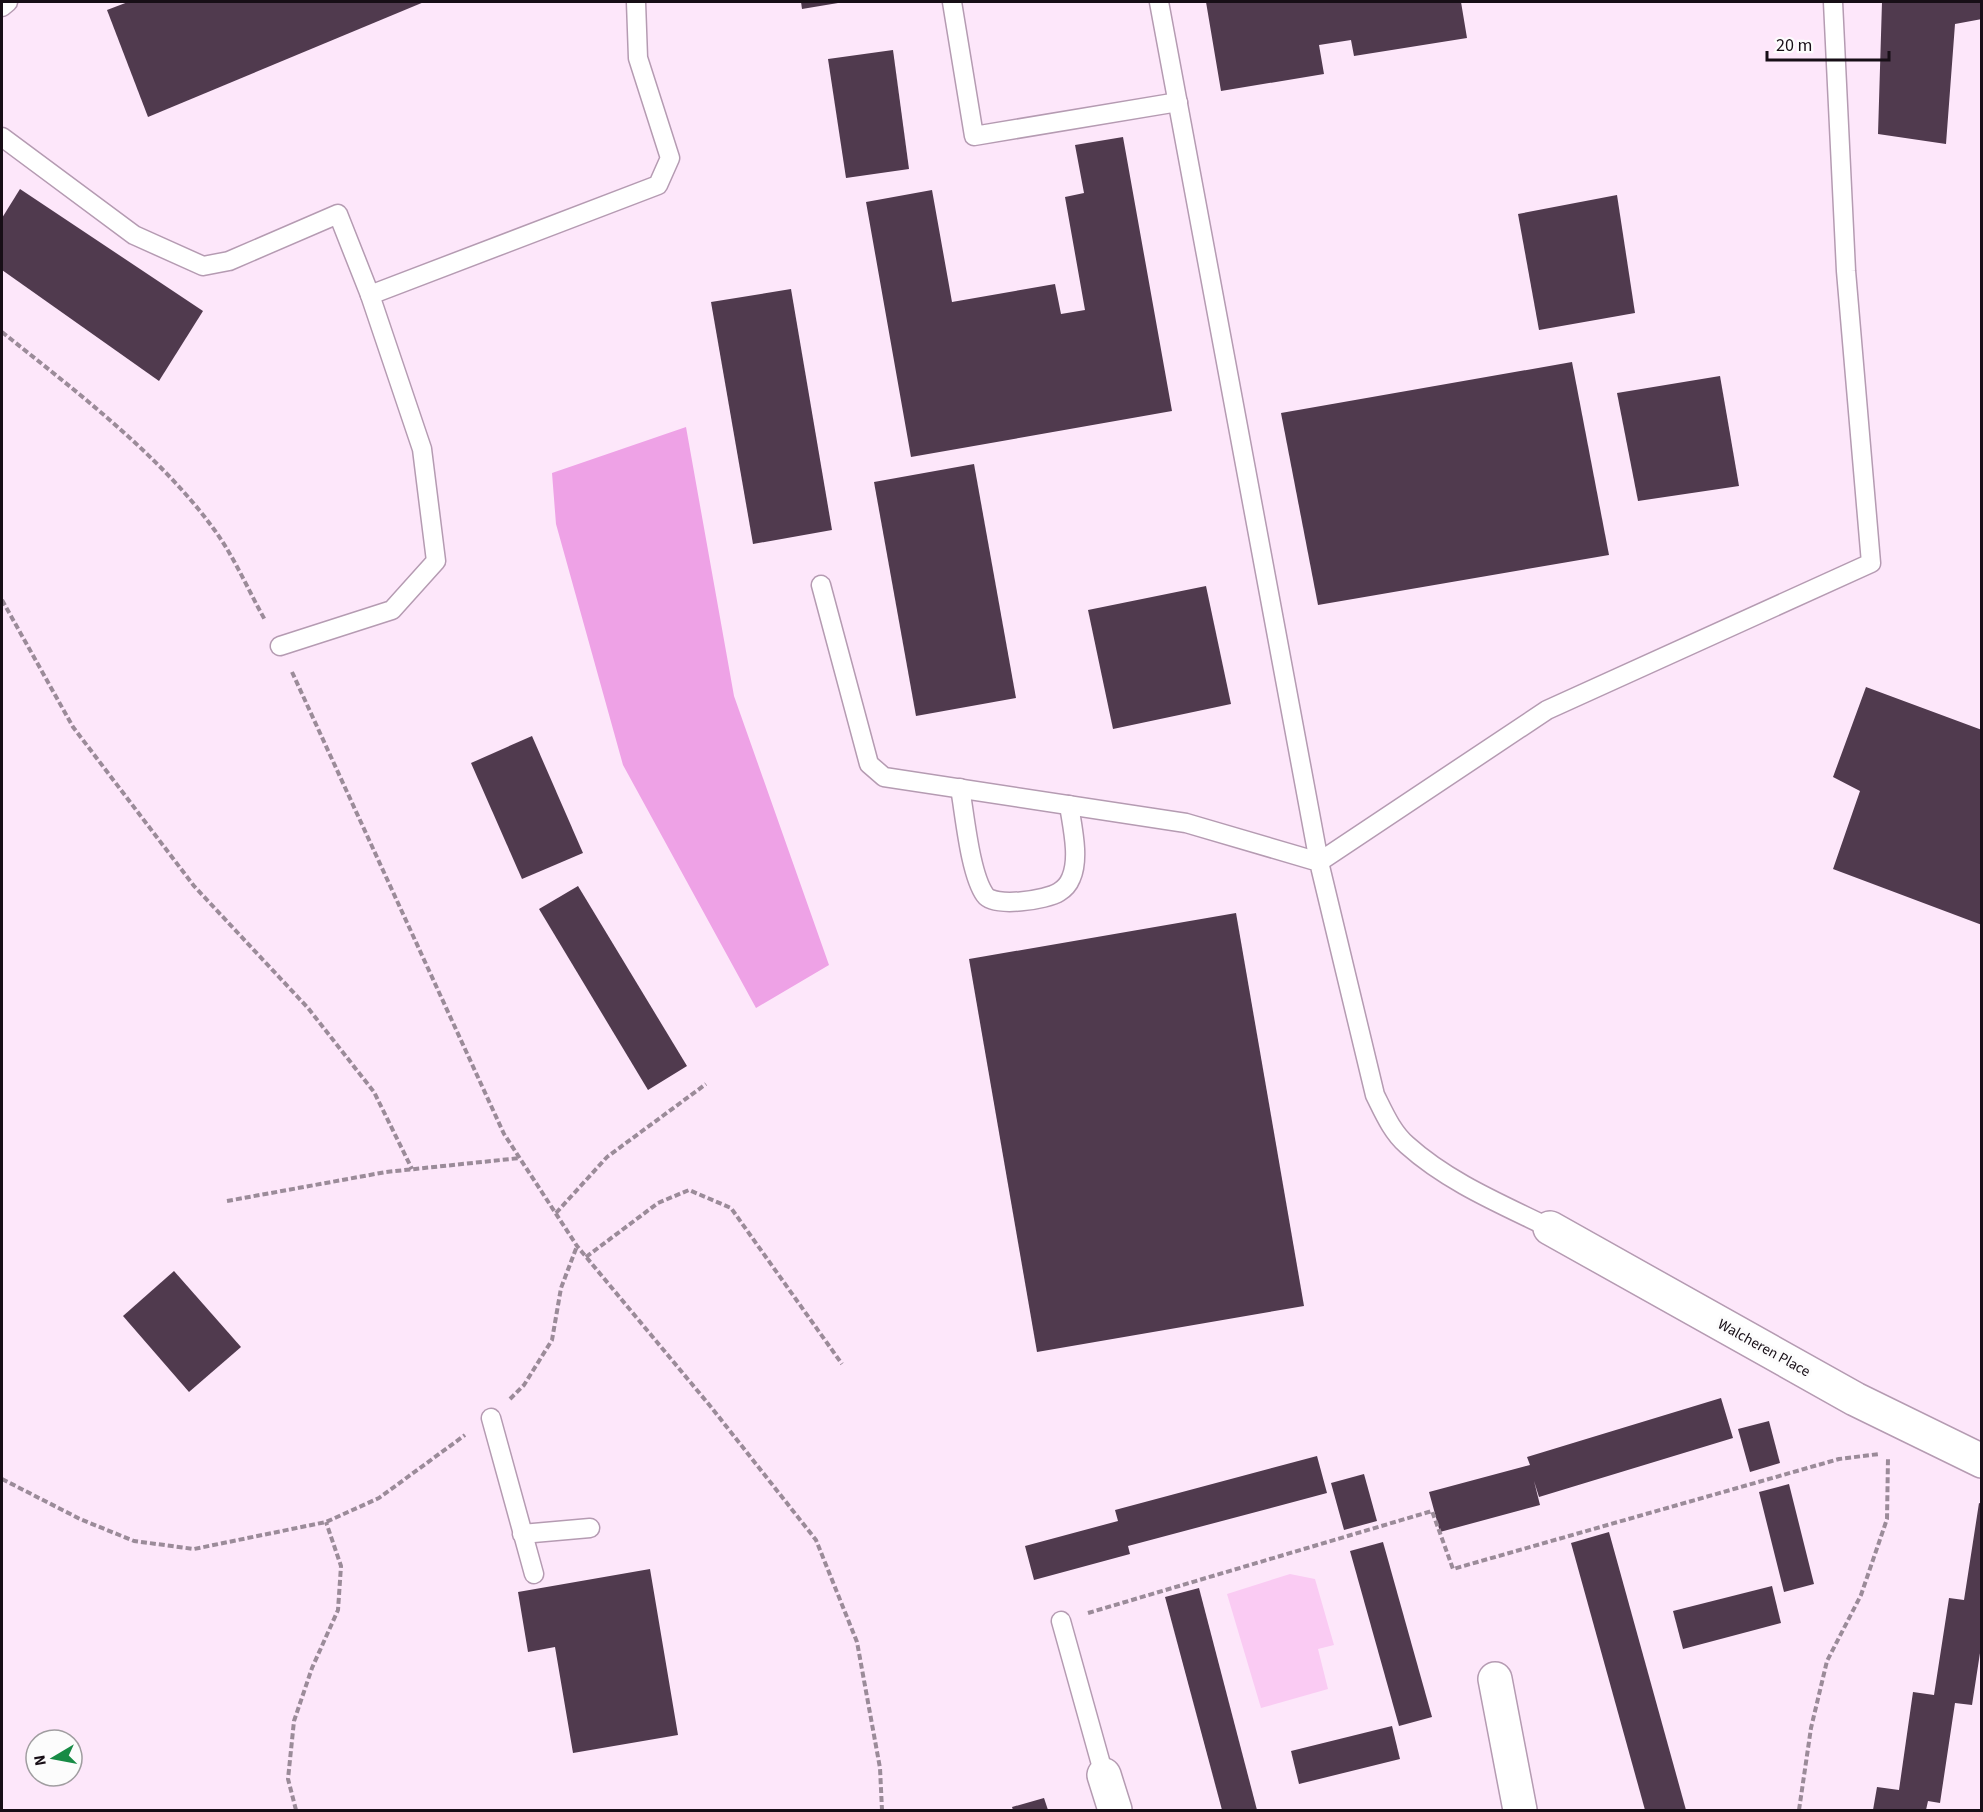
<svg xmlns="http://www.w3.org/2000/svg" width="1983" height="1812" font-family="'Source Sans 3',sans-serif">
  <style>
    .green { fill: #facbf3 }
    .forest { fill: #eea2e6 }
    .building { fill: #503a4e }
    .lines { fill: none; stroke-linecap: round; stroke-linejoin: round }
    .lane-casing { stroke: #b59bb2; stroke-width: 21 }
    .street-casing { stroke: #b59bb2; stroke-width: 36 }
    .path { stroke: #9b8b99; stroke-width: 4; stroke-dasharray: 6 3; stroke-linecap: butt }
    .lane { stroke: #fff; stroke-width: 18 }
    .street { stroke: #fff; stroke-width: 33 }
    .labels { text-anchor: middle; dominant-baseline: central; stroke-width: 6; stroke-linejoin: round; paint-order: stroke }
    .street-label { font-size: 15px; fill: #170e16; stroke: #fcfcfc }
  </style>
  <rect width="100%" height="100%" fill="#fde7fa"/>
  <path class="green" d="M 1290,1574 L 1315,1579 L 1334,1645 L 1318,1649 L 1328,1689 L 1261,1708 L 1227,1594 Z"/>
  <path class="forest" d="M 686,427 L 734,696 L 829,965 L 756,1008 L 623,765 L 556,524 L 552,473 Z"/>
  <g class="building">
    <path d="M 128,2 L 424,2 L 148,117 L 107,10 Z"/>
    <path d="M 801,2 L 838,2 L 838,3 L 802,9 Z"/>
    <path d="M 1206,2 L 1461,2 L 1467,38 L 1354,56 L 1351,40 L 1319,45 L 1324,74 L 1221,91 Z"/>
    <path d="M 1882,2 L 1982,2 L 1982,19 L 1955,24 L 1946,144 L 1878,134 Z"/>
    <path d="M 893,50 L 909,169 L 846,178 L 828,59 Z"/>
    <path d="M 1123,137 L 1172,411 L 911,457 L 866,202 L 932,190 L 952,302 L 1055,284 L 1061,314 L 1085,310 L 1065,197 L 1084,193 L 1075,145 Z"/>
    <path d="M 20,189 L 203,311 L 159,381 L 2,270 L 2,218 Z"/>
    <path d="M 1617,195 L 1635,313 L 1539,330 L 1518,214 Z"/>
    <path d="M 791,289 L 832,530 L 753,544 L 711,302 Z"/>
    <path d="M 1572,362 L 1609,555 L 1318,605 L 1281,413 Z"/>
    <path d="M 1720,376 L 1739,486 L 1638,501 L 1617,393 Z"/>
    <path d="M 974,464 L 1016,698 L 916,716 L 874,482 Z"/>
    <path d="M 1206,586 L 1231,704 L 1113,729 L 1088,610 Z"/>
    <path d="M 1866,687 L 1982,730 L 1982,925 L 1833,869 L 1860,791 L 1833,777 Z"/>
    <path d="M 532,736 L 583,853 L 522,879 L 471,763 Z"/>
    <path d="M 578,886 L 687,1066 L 648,1090 L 539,909 Z"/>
    <path d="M 1236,913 L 1304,1306 L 1037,1352 L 969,959 Z"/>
    <path d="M 174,1271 L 241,1347 L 189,1392 L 123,1316 Z"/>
    <path d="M 1721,1398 L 1733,1438 L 1539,1497 L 1534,1481 L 1540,1505 L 1440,1532 L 1429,1492 L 1530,1465 L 1527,1457 Z"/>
    <path d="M 1769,1421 L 1780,1463 L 1750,1472 L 1738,1429 Z"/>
    <path d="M 1317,1456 L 1327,1493 L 1128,1546 L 1130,1554 L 1034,1580 L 1025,1546 L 1118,1521 L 1115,1510 Z"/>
    <path d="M 1364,1474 L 1377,1521 L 1344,1530 L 1331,1483 Z"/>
    <path d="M 1789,1484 L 1814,1584 L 1784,1592 L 1759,1492 Z"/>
    <path d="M 1979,1503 L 1982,1504 L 1982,1640 L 1972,1705 L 1955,1703 L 1940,1803 L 1928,1801 L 1926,1810 L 1873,1810 L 1877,1787 L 1899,1790 L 1913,1692 L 1934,1695 L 1949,1598 L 1964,1600 Z"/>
    <path d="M 1609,1532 L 1686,1810 L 1645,1810 L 1571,1543 Z"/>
    <path d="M 1383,1542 L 1432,1717 L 1399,1726 L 1350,1551 Z"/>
    <path d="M 650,1569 L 678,1735 L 573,1753 L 555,1647 L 528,1652 L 518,1592 Z"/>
    <path d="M 1772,1586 L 1781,1623 L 1683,1649 L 1673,1611 Z"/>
    <path d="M 1199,1588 L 1257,1810 L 1222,1810 L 1165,1597 Z"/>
    <path d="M 1392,1726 L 1400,1759 L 1299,1784 L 1291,1751 Z"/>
    <path d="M 1044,1798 L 1048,1810 L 1013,1810 L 1012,1807 Z"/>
  </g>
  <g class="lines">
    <g class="lane-casing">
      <g id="lane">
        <path d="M 952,2 L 974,136 L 1178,102"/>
        <path d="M 1159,2 L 1319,862 L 1547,710 L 1871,563 L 1846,271 L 1833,2"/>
        <path d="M 2,7 L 8,2"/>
        <path d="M 2,137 L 134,235 L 203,266 L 229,261 L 338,214 L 370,295 L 422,449 L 436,561 L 392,610 L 280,646"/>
        <path d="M 370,295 L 658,185 L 670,158 L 638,58 L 636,2"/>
        <path d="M 821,585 L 869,764 L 884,777 L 1186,823 L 1319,862 L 1375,1095 C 1384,1113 1392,1132 1407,1145 C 1448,1182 1501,1204 1550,1228"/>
        <path d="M 960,788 C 965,816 970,874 985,895 C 994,908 1047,900 1059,892 C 1064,889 1069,883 1071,878 C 1080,858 1072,826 1069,805"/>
        <path d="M 491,1418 L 534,1574"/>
        <path d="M 522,1534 L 590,1528"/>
        <path d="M 1061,1621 L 1104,1775"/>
      </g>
    </g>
    <g class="street-casing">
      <g id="street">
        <path d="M 1550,1228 L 1855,1399 L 1982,1461"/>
        <path d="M 1495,1679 L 1520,1810"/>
        <path d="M 1104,1775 L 1115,1810"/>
      </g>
    </g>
    <g class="path">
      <path d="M 2,332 C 73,389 159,454 213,528 C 234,556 248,590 265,620"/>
      <path d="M 2,600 L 73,727 L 194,886 L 308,1008 L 374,1092 L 412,1169"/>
      <path d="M 292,672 L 504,1134 L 577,1246 L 711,1407 L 816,1540 L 857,1642 L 880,1768 L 882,1810"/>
      <path d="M 227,1201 L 386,1172 L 520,1158"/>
      <path d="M 556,1213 L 607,1157 L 706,1084"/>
      <path d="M 586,1257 L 658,1203 L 689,1190 L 731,1208 L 842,1364"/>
      <path d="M 510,1399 L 524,1385 L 552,1340 L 561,1288 L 577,1246"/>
      <path d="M 2,1479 L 80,1519 L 134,1541 L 194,1549 L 326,1522 L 379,1498 L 465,1435"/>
      <path d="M 1088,1613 L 1432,1511 L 1453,1569 L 1839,1459 L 1879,1454"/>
      <path d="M 296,1810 L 288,1779 L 294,1721 L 312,1668 L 338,1610 L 341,1566 L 326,1522"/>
      <path d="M 1799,1810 L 1811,1728 L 1827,1661 L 1861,1595 L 1887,1519 L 1888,1458"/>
    </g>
    <use href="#lane" class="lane"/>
    <use href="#street" class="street"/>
  </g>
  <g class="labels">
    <g class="street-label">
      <text transform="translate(1764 1348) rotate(29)">Walcheren Place</text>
    </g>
  </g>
  <rect width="1983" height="1812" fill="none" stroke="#170e16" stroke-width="6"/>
  <g transform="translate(54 1758) rotate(260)"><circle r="28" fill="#fcfcfc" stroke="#a09da0" stroke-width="1.5"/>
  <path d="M0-4.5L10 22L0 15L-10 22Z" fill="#178b45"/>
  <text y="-9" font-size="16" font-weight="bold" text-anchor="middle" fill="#170e16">N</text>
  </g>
  <path d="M1767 51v9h122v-9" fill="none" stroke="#170e16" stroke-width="3"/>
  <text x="1776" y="51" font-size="18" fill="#170e16" stroke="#fcfcfc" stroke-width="4.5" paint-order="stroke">20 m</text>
</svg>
